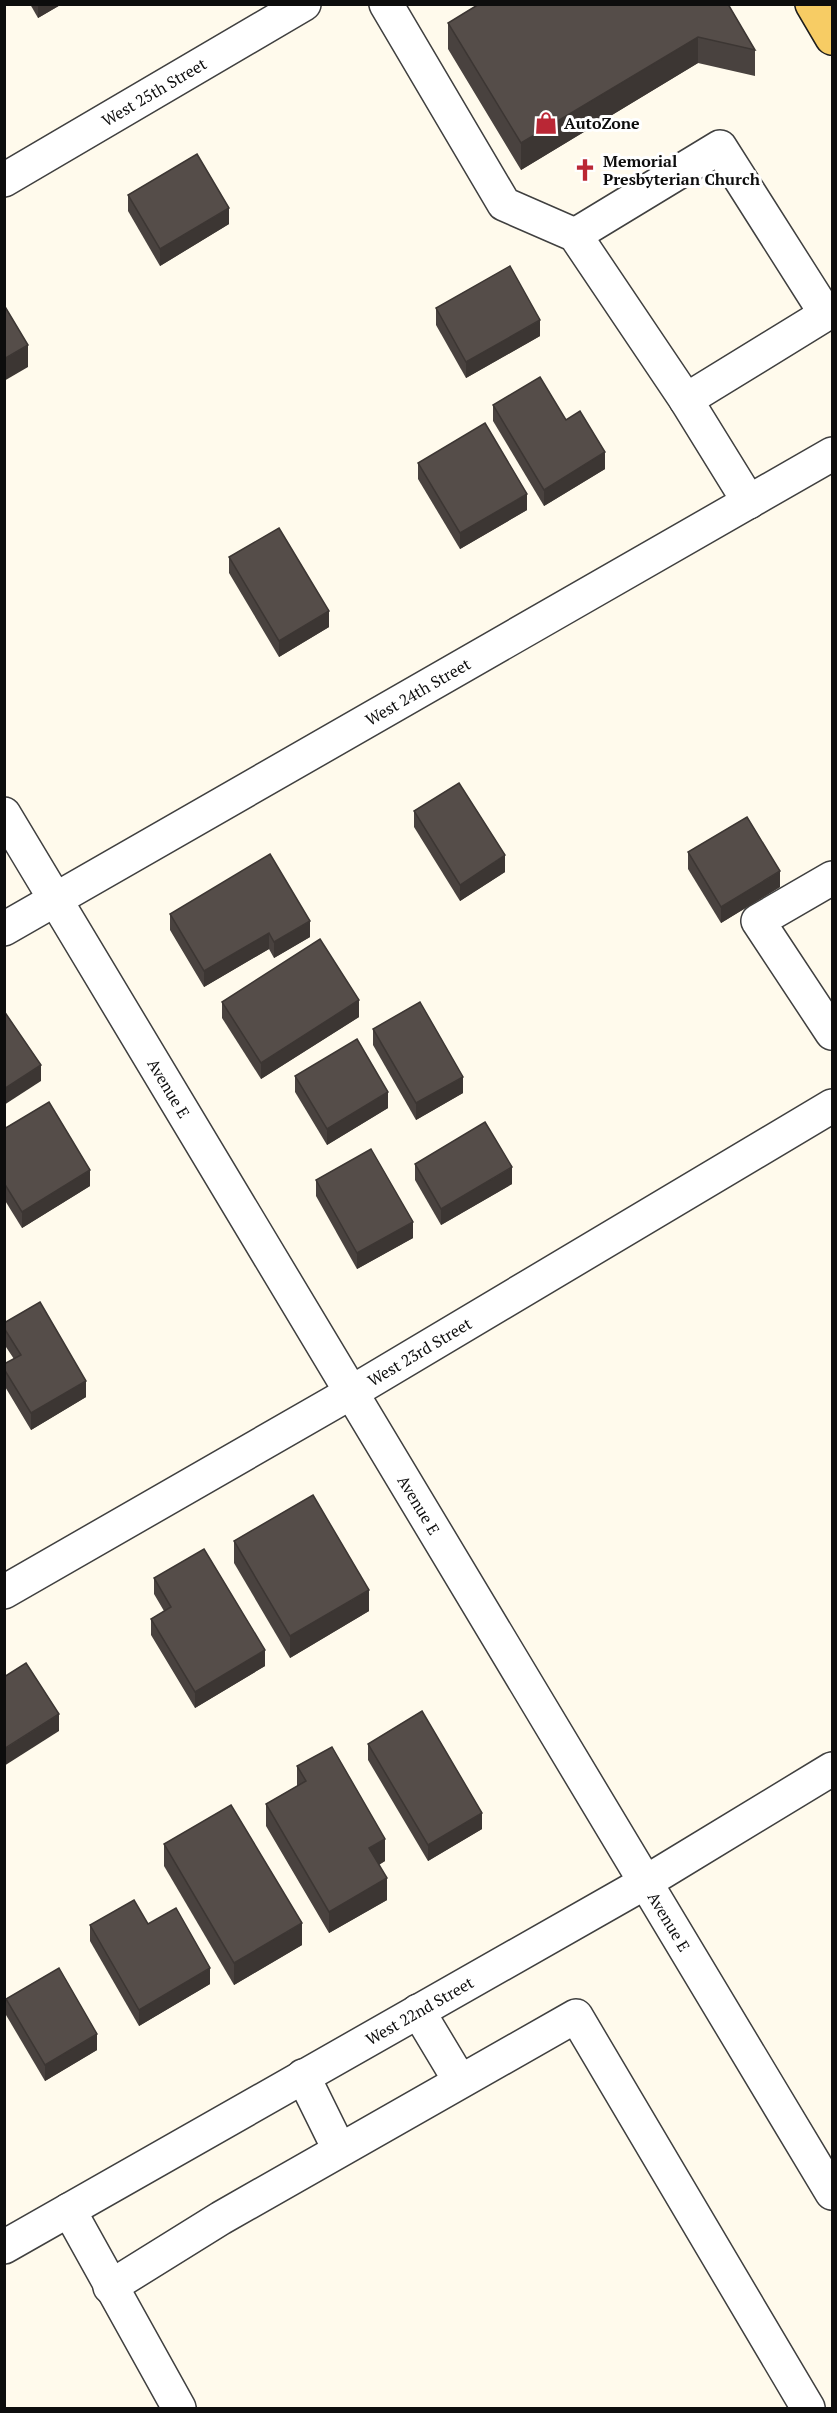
<svg xmlns="http://www.w3.org/2000/svg" width="837" height="2413" font-family="'PT Serif',serif">
  <style>
    .lines { fill: none; stroke-linecap: round; stroke-linejoin: round }
    .minor-casing { stroke: #404040; stroke-width: 36 }
    .major-casing { stroke: #1e1e1e; stroke-width: 36 }
    .minor { stroke: #fff; stroke-width: 33 }
    .major { stroke: #f7cc64; stroke-width: 33 }
    .wall { fill: #49423f }
    .shaded-wall { fill: #3c3633 }
    .building { fill: #554d49; stroke: #3c3633; stroke-width: 1.5 }
    .labels { text-anchor: middle; dominant-baseline: central; stroke-width: 6; stroke-linejoin: round; paint-order: stroke }
    .street-label { font-size: 16px; fill: #0d0d0d; stroke: #fff }
    .poi-label { font-size: 16px; font-weight: bold; fill: #0d0d0d; stroke: #fff; text-anchor: start }
  </style>
  <rect width="100%" height="100%" fill="#fffaec"/>
  <g class="lines">
    <g class="minor-casing">
      <g id="minor">
        <path d="M 386,4 L 504,204 L 575,235 L 686,400 L 749,502"/>
        <path id="s1" d="M 4,180 L 304,4"/>
        <path d="M 575,235 L 720,147 L 826,314 L 686,400"/>
        <path id="s2" d="M 4,814 L 832,2193"/>
        <path d="M 832,878 L 758,921 L 832,1033"/>
        <path id="s3" d="M 4,929 L 832,454"/>
        <path id="s4" d="M 4,1592 L 352,1392 L 832,1106"/>
        <path d="M 418,2011 L 460,2081"/>
        <path d="M 303,2076 L 339,2149"/>
        <path d="M 69,2210 L 179,2408"/>
        <path id="s5" d="M 4,2247 L 646,1882 L 832,1769"/>
        <path d="M 110,2287 L 221,2218 L 576,2016 L 808,2408"/>
      </g>
    </g>
    <g class="major-casing">
      <path id="major" d="M 812,4 L 832,38"/>
    </g>
    <use href="#minor" class="minor"/>
    <use href="#major" class="major"/>
  </g>
  <g class="wall">
    <path d="M 30,4 L 62,4 L 38,18 Z"/>
    <path d="M 728,4 L 755,50 L 755,76 L 698,63 L 521,170 L 448,49 L 448,23 Z"/>
    <path d="M 128,195 L 229,224 L 160,266 L 128,211 Z"/>
    <path d="M 436,308 L 540,336 L 466,378 L 436,325 Z"/>
    <path d="M 493,405 L 566,420 L 605,469 L 544,506 L 493,421 Z"/>
    <path d="M 418,463 L 527,510 L 460,549 L 418,479 Z"/>
    <path d="M 229,557 L 329,627 L 279,657 L 229,573 Z"/>
    <path d="M 414,811 L 505,872 L 460,901 L 414,827 Z"/>
    <path d="M 688,852 L 780,887 L 721,923 L 688,869 Z"/>
    <path d="M 170,914 L 310,937 L 274,958 L 269,949 L 204,987 L 170,930 Z"/>
    <path d="M 222,1002 L 359,1017 L 261,1079 L 222,1018 Z"/>
    <path d="M 373,1029 L 463,1093 L 416,1120 L 373,1045 Z"/>
    <path d="M 295,1076 L 388,1108 L 327,1145 L 295,1092 Z"/>
    <path d="M 4,1129 L 90,1186 L 22,1228 L 4,1199 Z"/>
    <path d="M 415,1164 L 512,1184 L 441,1225 L 415,1180 Z"/>
    <path d="M 316,1180 L 413,1238 L 357,1269 L 316,1196 Z"/>
    <path d="M 4,1323 L 86,1397 L 31,1430 L 4,1385 L 4,1364 L 14,1359 L 4,1344 Z"/>
    <path d="M 234,1541 L 369,1611 L 290,1658 L 234,1563 Z"/>
    <path d="M 154,1578 L 265,1666 L 195,1708 L 151,1635 L 151,1619 L 164,1611 L 154,1594 Z"/>
    <path d="M 368,1744 L 482,1829 L 428,1861 L 368,1760 Z"/>
    <path d="M 297,1766 L 385,1861 L 379,1865 L 387,1900 L 329,1933 L 266,1826 L 266,1804 L 297,1786 Z"/>
    <path d="M 164,1844 L 302,1945 L 234,1985 L 164,1866 Z"/>
    <path d="M 148,1924 L 210,1984 L 139,2026 L 90,1941 L 90,1925 Z"/>
    <path d="M 6,1999 L 97,2050 L 45,2081 L 6,2015 Z"/>
  </g>
  <g class="shaded-wall">
    <path d="M 38,4 L 62,4 L 38,18 Z"/>
    <path d="M 698,37 L 698,63 L 521,170 L 521,143 Z"/>
    <path d="M 229,208 L 229,224 L 160,266 L 160,249 Z"/>
    <path d="M 540,320 L 540,336 L 466,378 L 466,362 Z"/>
    <path d="M 28,345 L 28,367 L 4,381 L 4,359 Z"/>
    <path d="M 605,452 L 605,469 L 544,506 L 544,490 Z"/>
    <path d="M 527,494 L 527,510 L 460,549 L 460,533 Z"/>
    <path d="M 329,611 L 329,627 L 279,657 L 279,641 Z"/>
    <path d="M 505,855 L 505,872 L 460,901 L 460,885 Z"/>
    <path d="M 780,871 L 780,887 L 721,923 L 721,907 Z"/>
    <path d="M 310,921 L 310,937 L 274,958 L 274,942 Z"/>
    <path d="M 269,933 L 269,949 L 204,987 L 204,971 Z"/>
    <path d="M 359,1000 L 359,1017 L 261,1079 L 261,1063 Z"/>
    <path d="M 41,1065 L 41,1081 L 4,1105 L 4,1089 Z"/>
    <path d="M 463,1077 L 463,1093 L 416,1120 L 416,1103 Z"/>
    <path d="M 388,1092 L 388,1108 L 327,1145 L 327,1129 Z"/>
    <path d="M 5,1106 L 5,1122 L 4,1123 L 4,1107 Z"/>
    <path d="M 512,1167 L 512,1184 L 441,1225 L 441,1209 Z"/>
    <path d="M 90,1170 L 90,1186 L 22,1228 L 22,1212 Z"/>
    <path d="M 413,1222 L 413,1238 L 357,1269 L 357,1253 Z"/>
    <path d="M 86,1381 L 86,1397 L 31,1430 L 31,1413 Z"/>
    <path d="M 369,1590 L 369,1611 L 290,1658 L 290,1636 Z"/>
    <path d="M 265,1650 L 265,1666 L 195,1708 L 195,1692 Z"/>
    <path d="M 59,1714 L 59,1731 L 4,1766 L 4,1749 Z"/>
    <path d="M 482,1813 L 482,1829 L 428,1861 L 428,1845 Z"/>
    <path d="M 385,1839 L 385,1861 L 369,1870 L 369,1848 Z"/>
    <path d="M 387,1878 L 387,1900 L 329,1933 L 329,1912 Z"/>
    <path d="M 302,1923 L 302,1945 L 234,1985 L 234,1963 Z"/>
    <path d="M 210,1968 L 210,1984 L 139,2026 L 139,2010 Z"/>
    <path d="M 97,2034 L 97,2050 L 45,2081 L 45,2065 Z"/>
  </g>
  <g class="building">
    <path d="M 479,4 L 728,4 L 755,50 L 698,37 L 521,143 L 448,23 Z"/>
    <path d="M 197,154 L 229,208 L 160,249 L 128,195 Z"/>
    <path d="M 510,266 L 540,320 L 466,362 L 436,308 Z"/>
    <path d="M 4,305 L 28,345 L 4,359 Z"/>
    <path d="M 540,377 L 566,420 L 580,411 L 605,452 L 544,490 L 493,405 Z"/>
    <path d="M 485,423 L 527,494 L 460,533 L 418,463 Z"/>
    <path d="M 279,528 L 329,611 L 279,641 L 229,557 Z"/>
    <path d="M 459,783 L 505,855 L 460,885 L 414,811 Z"/>
    <path d="M 747,817 L 780,871 L 721,907 L 688,852 Z"/>
    <path d="M 270,854 L 310,921 L 274,942 L 269,933 L 204,971 L 170,914 Z"/>
    <path d="M 320,939 L 359,1000 L 261,1063 L 222,1002 Z"/>
    <path d="M 420,1002 L 463,1077 L 416,1103 L 373,1029 Z"/>
    <path d="M 4,1011 L 41,1065 L 4,1089 Z"/>
    <path d="M 357,1039 L 388,1092 L 327,1129 L 295,1076 Z"/>
    <path d="M 49,1102 L 90,1170 L 22,1212 L 4,1183 L 4,1129 Z"/>
    <path d="M 485,1122 L 512,1167 L 441,1209 L 415,1164 Z"/>
    <path d="M 371,1149 L 413,1222 L 357,1253 L 316,1180 Z"/>
    <path d="M 40,1302 L 86,1381 L 31,1413 L 4,1369 L 4,1364 L 21,1355 L 4,1328 L 4,1323 Z"/>
    <path d="M 313,1495 L 369,1590 L 290,1636 L 234,1541 Z"/>
    <path d="M 204,1549 L 265,1650 L 195,1692 L 151,1619 L 171,1607 L 154,1578 Z"/>
    <path d="M 26,1663 L 59,1714 L 4,1749 L 4,1677 Z"/>
    <path d="M 422,1711 L 482,1813 L 428,1845 L 368,1744 Z"/>
    <path d="M 332,1747 L 385,1839 L 369,1848 L 387,1878 L 329,1912 L 266,1804 L 306,1781 L 297,1766 Z"/>
    <path d="M 231,1805 L 302,1923 L 234,1963 L 164,1844 Z"/>
    <path d="M 134,1900 L 148,1924 L 176,1908 L 210,1968 L 139,2010 L 90,1925 Z"/>
    <path d="M 59,1968 L 97,2034 L 45,2065 L 6,1999 Z"/>
  </g>
  <defs>
    <g id="shop-bare" transform="scale(1.8)"><path d="M-5-2.5h2.3a2.7 3.5 0 0 1 5.4 0H5L5.5 6h-11ZM-1.5-2.5h3a1.5 2.3 0 0 0-3 0Z" fill="#ba2735" stroke="#fff" stroke-width="2.5" paint-order="stroke"/></g>
    <g id="church-bare" transform="scale(1.8)"><path d="M-1.2-6h2.4v3.5h3.3v2.4h-3.3V6h-2.4V-.1h-3.3v-2.4h3.3Z" fill="#ba2735" stroke="#fff" stroke-width="2.5" paint-order="stroke"/></g>
  </defs>
  <g fill-rule="evenodd">
    <use href="#shop-bare" x="546" y="123"/>
    <use href="#church-bare" x="585" y="170"/>
  </g>
  <g class="labels">
    <g class="street-label">
      <text stroke="none"><textPath href="#s1" startOffset="174">West 25th Street</textPath></text>
      <text stroke="none"><textPath href="#s3" startOffset="477">West 24th Street</textPath></text>
      <text stroke="none"><textPath href="#s2" startOffset="320">Avenue E</textPath></text>
      <text stroke="none"><textPath href="#s4" startOffset="480">West 23rd Street</textPath></text>
      <text stroke="none"><textPath href="#s2" startOffset="806">Avenue E</textPath></text>
      <text stroke="none"><textPath href="#s2" startOffset="1292">Avenue E</textPath></text>
      <text stroke="none"><textPath href="#s5" startOffset="478">West 22nd Street</textPath></text>
    </g>
    <g class="poi-label">
      <text x="564" y="123">AutoZone</text>
      <text x="603" y="161">Memorial<tspan x="603" dy="18">Presbyterian Church</tspan></text>
    </g>
  </g>
  <rect width="837" height="2413" fill="none" stroke="#0d0d0d" stroke-width="12"/>
</svg>
